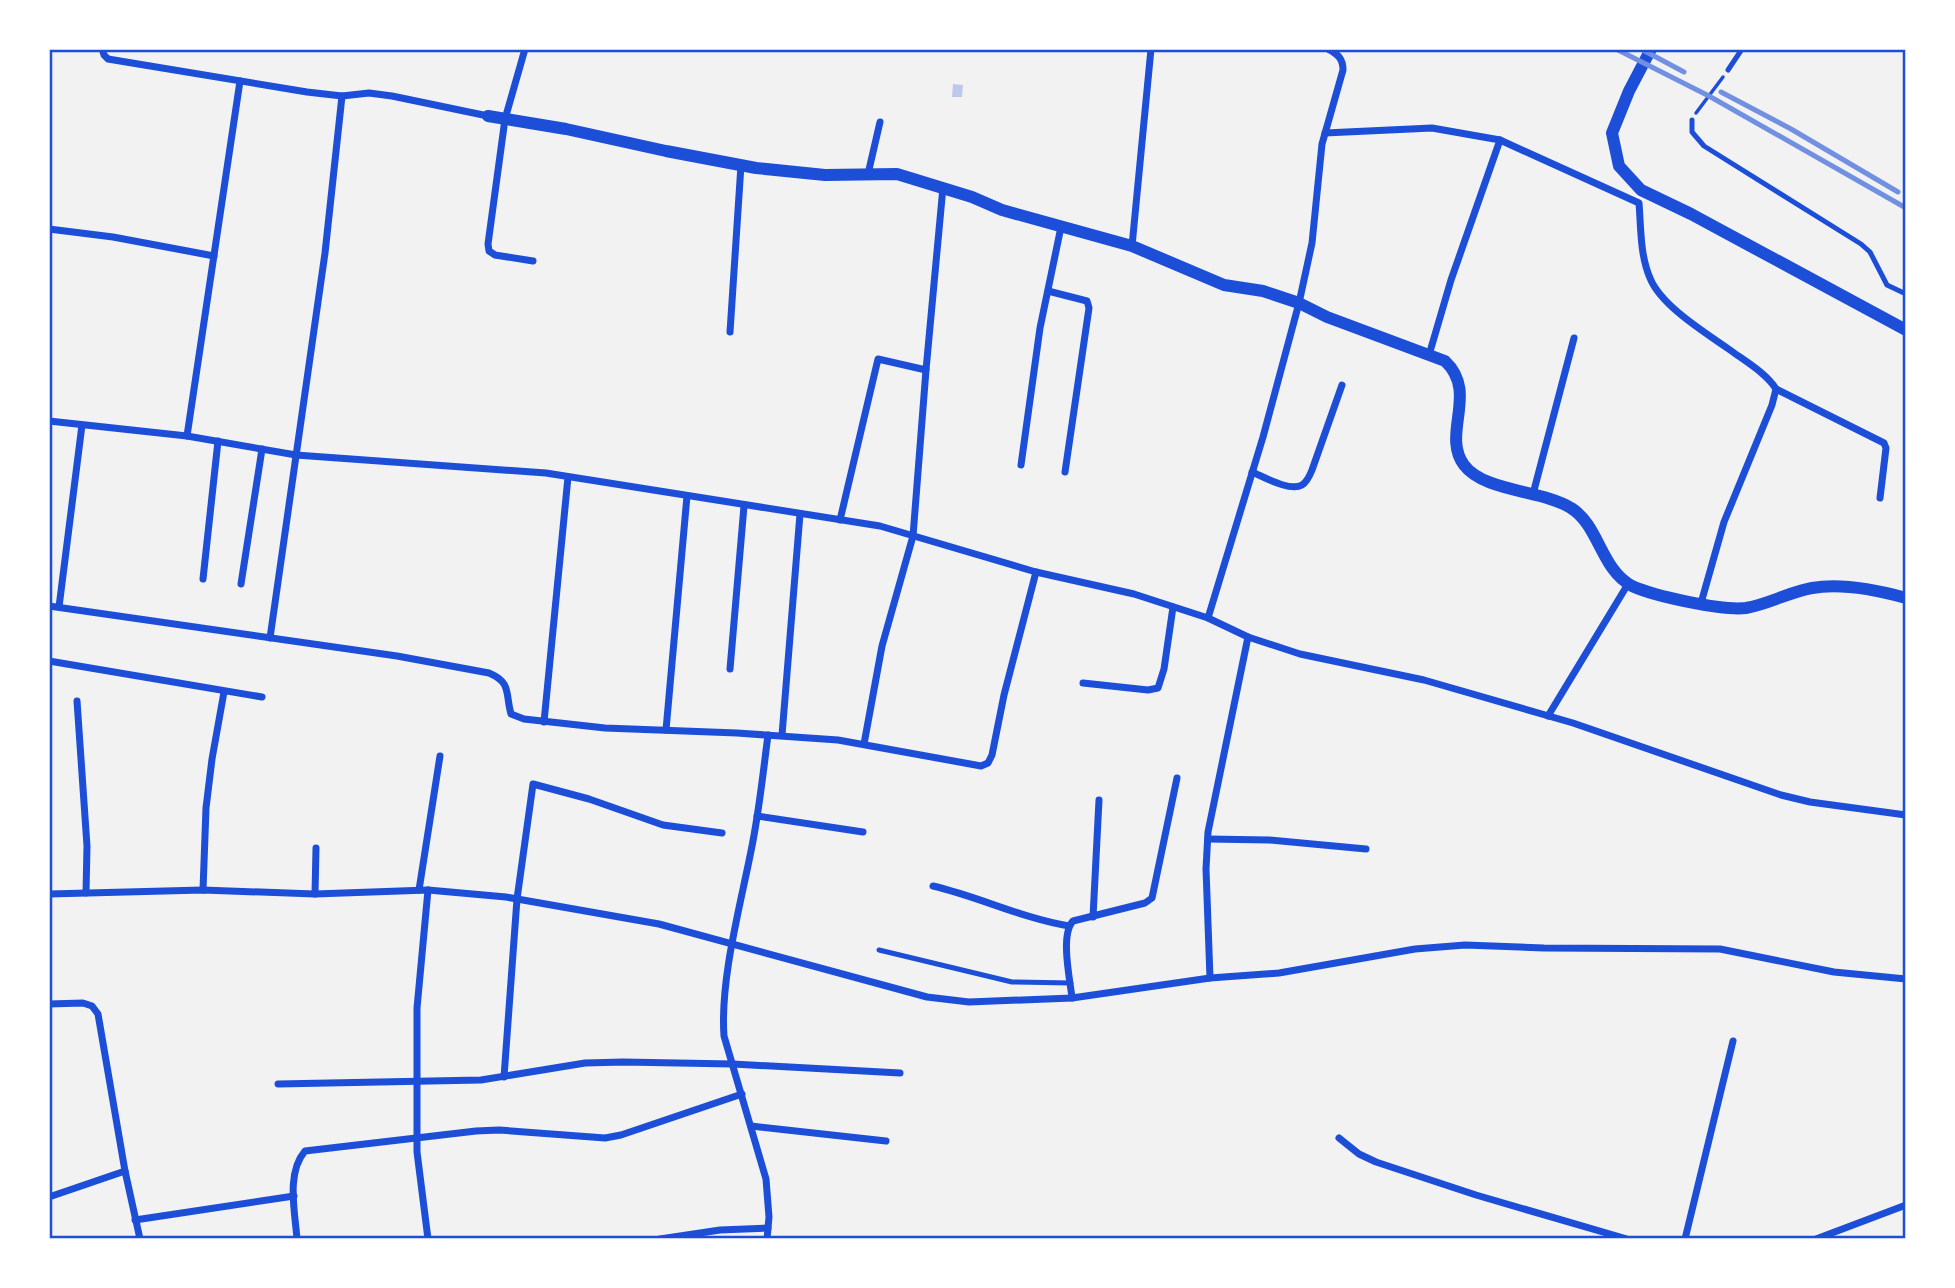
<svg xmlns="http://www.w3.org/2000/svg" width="1955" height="1288" font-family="'Fira Sans',sans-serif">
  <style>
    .building { fill: #bdc9ec }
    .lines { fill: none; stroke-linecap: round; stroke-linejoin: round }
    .path { stroke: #1d4ed8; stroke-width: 3.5 }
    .service { stroke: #1d4ed8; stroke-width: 5 }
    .minor { stroke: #1d4ed8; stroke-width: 7 }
    .tertiary { stroke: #1d4ed8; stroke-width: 12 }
    .rail { stroke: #7290e2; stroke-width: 5 }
    .neatline { fill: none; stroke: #1d4ed8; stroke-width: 2.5 }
  </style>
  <rect width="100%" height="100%" fill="#f2f2f2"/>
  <path class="building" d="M 953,84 L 963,85 L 962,97 L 952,97 Z"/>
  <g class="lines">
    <path class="path" d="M 1696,113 L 1723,77"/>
    <g class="service">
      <path d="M 1728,70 L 1742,49"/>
      <path d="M 1692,120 L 1692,132 L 1704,146 L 1861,244 L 1870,252 L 1887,285 L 1906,294"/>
      <path d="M 879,950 L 1012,982 L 1071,983"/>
    </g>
    <g class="minor">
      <path d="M 102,49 L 104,55 L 108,59 L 126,62 L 307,92 L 342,96 L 369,93 L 392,96 L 488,116"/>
      <path d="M 525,49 L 505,119 L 488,244 L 489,251 L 495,255 L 533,261"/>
      <path d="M 1325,133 L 1432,128 L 1500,140 L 1451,280 L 1429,355"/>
      <path d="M 1500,140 L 1639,203 C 1641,228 1640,255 1650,278 C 1661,306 1706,333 1730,350 C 1745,361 1766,373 1776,389 L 1772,405 L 1724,522 L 1701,603"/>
      <path d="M 868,174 L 880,122"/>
      <path d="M 49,229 L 113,237 L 214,256"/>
      <path d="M 1132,246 L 1151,49"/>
      <path d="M 1048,291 L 1087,301 L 1089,308 L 1065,472"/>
      <path d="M 730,332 L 741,165"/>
      <path d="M 1776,389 L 1884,443 L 1886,448 L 1880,498"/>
      <path d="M 49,421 L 187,436 L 296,455 L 546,473 L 880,526 L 1036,572 L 1134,594 L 1208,618 L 1248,637 L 1300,654 L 1424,680 L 1573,723 L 1781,795 L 1810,802 L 1906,815"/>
      <path d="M 187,436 L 240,81"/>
      <path d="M 1021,465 L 1040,328 L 1061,227"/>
      <path d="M 1252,472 C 1264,477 1290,492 1302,485 C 1307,482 1310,475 1312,470 L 1342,385"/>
      <path d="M 1533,494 L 1574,338"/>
      <path d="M 840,520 L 878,359 L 926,370 L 943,187"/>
      <path d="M 203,579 L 218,441"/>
      <path d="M 241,584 L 262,449"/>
      <path d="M 49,606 L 397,656 L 489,673 C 512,683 505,693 511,714 L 524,719 L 605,728 L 737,733 L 838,740 L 981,766 L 988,763 L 992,755 L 1004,695 L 1036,572"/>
      <path d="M 59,607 L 82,425"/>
      <path d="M 1208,618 L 1263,437 L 1299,303 L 1312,243 L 1322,144 L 1343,70 C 1343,59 1338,54 1328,49"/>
      <path d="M 270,638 L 325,253 L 342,96"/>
      <path d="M 49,661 L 262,697"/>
      <path d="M 730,669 L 744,506"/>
      <path d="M 1083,683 L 1148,690 L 1158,688 L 1164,669 L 1173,607"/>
      <path d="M 77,701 L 87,846 L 86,893"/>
      <path d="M 1548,716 L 1628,584"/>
      <path d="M 544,722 L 568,477"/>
      <path d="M 666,730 L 687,496"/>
      <path d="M 782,735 L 800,514"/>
      <path d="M 864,744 L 882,646 L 913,536 L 926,370"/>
      <path d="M 757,816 L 863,832"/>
      <path d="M 1208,839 L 1269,840 L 1366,849"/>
      <path d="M 933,886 C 980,897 1021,918 1069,926"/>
      <path d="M 203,890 L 206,808 L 212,759 L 224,692"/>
      <path d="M 419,890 L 440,756"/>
      <path d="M 428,890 L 417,1008 L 417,1152 L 428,1239"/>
      <path d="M 49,894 L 203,890 L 315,894 L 428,890 L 506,897 L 659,924 L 927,997 L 969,1002 L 1072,998 L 1210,978 L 1279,973 L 1415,949 L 1465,945 L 1544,948 L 1720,949 L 1834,972 L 1906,979"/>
      <path d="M 315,894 L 316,848"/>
      <path d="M 1093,917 L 1099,800"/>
      <path d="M 1210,978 L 1206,869 L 1208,832 L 1248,637"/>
      <path d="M 1072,998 C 1070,979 1060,935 1073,921 L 1145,903 L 1152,898 L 1177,778"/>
      <path d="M 49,1004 L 83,1003 L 92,1006 L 98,1014 L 125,1171 L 140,1239"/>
      <path d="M 504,1077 L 517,899 L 533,784 L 589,799 L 663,825 L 722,833"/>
      <path d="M 278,1084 L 481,1080 L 585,1063 L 623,1062 L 733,1064 L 900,1073"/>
      <path d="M 751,1126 L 886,1141"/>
      <path d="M 1339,1138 L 1359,1154 L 1376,1162 L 1476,1195 L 1627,1239"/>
      <path d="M 49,1197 L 125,1171"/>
      <path d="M 135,1220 L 294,1196"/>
      <path d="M 297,1239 C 295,1212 286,1173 305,1151 L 476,1131 L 499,1130 L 605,1138 L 621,1135 L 742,1094"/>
      <path d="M 660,1239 L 720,1230 L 768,1228"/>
      <path d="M 767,1239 L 769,1217 L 766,1179 L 724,1036 C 720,980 740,907 751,851 C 759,813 763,773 768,735"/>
      <path d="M 1685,1239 L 1733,1041"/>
      <path d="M 1816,1239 L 1906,1205"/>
    </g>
    <g class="tertiary">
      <path d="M 1651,49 L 1629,91 L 1612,133 L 1619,166 L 1641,190 L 1691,214 L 1906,330"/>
      <path d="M 488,116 L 566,129 L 666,151 L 756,168 L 825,175 L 897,174 L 972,197 L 1002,210 L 1132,246 L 1224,285 L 1263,291 L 1299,303 L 1327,317 L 1445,361 C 1479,393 1441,434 1464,465 C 1484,492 1543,490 1571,508 C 1599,525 1601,570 1632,586 C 1654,596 1722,611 1746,608 C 1769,604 1789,592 1812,588 C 1841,583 1877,590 1906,598"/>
    </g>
    <g class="rail">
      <path d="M 1616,49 L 1709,96 L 1906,208"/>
      <path d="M 1641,49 L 1684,72"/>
      <path d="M 1721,92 L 1791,129 L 1898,192"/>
    </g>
  </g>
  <rect width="1955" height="1288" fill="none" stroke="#ffffff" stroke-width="102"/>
  <rect x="51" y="51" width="1853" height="1186" class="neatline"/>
</svg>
